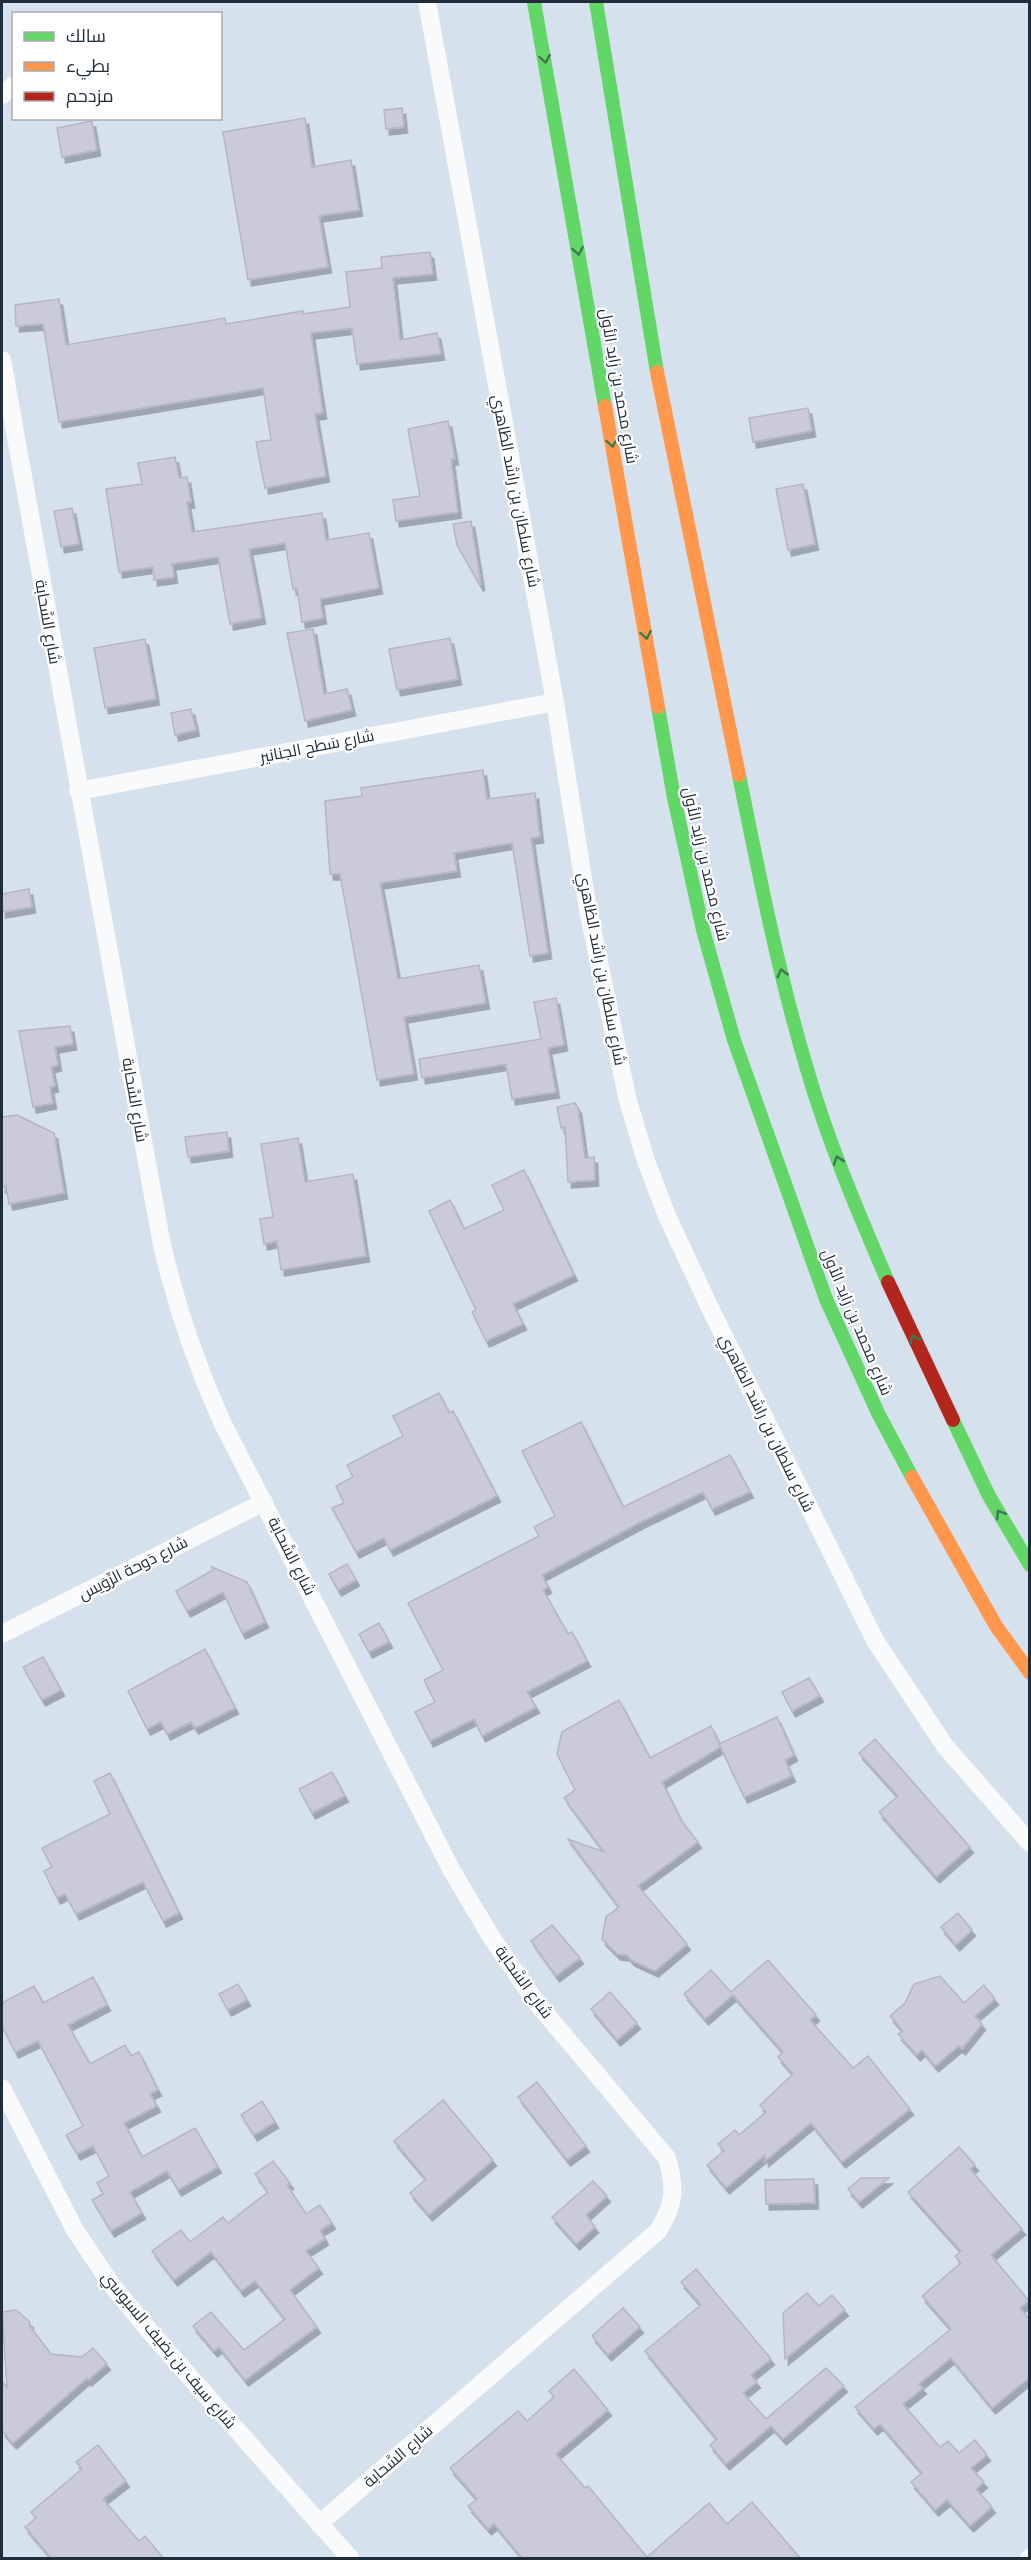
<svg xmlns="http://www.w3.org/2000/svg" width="1031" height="2560" font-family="'Space Grotesk',Cairo,sans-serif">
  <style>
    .building { fill: #cacad9; stroke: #b5b5c3; stroke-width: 1.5; filter: url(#shadow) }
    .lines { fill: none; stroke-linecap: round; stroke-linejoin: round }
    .street { stroke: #f9fafc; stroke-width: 18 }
    .fast { stroke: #63d668; stroke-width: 14 }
    .slow { stroke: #ff974d; stroke-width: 14 }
    .jam { stroke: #b3261e; stroke-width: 14 }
    .oneway { stroke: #3e7950 }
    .labels { text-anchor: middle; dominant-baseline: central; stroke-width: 4.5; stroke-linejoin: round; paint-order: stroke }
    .street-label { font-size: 16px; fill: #202d3d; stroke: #fff }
  </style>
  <defs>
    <filter id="shadow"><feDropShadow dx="3.5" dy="6" stdDeviation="0" flood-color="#0004"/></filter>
  </defs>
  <rect width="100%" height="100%" fill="#d6e1ee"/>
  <g class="building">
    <path d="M 402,108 L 404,127 L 386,129 L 384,110 Z"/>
    <path d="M 305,118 L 312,167 L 351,160 L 359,210 L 319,216 L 328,267 L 248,280 L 223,132 Z"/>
    <path d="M 92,121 L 97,150 L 62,157 L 57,128 Z"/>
    <path d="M 430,252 L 433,274 L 393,278 L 400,340 L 437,333 L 441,354 L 357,364 L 352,328 L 311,333 L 323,413 L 315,414 L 326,476 L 265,488 L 256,442 L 271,440 L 263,388 L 59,422 L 43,324 L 16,326 L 15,305 L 59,299 L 66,345 L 225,318 L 226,324 L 303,311 L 303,314 L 350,307 L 346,272 L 382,268 L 381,257 Z"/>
    <path d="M 808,408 L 812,431 L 753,442 L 749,418 Z"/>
    <path d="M 448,421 L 455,459 L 451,459 L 458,512 L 396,521 L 393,500 L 420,496 L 408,429 Z"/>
    <path d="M 175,457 L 179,478 L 187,477 L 191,502 L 187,502 L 192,532 L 322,513 L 326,540 L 369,533 L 379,588 L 320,599 L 323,618 L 302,622 L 297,588 L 293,589 L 285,543 L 249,549 L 262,618 L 230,624 L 218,557 L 172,564 L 174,577 L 154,580 L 153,567 L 119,572 L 106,489 L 142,484 L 138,463 Z"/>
    <path d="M 803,484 L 815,544 L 788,550 L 776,489 Z"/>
    <path d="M 72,508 L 79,544 L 61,547 L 54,511 Z"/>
    <path d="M 471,521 L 481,584 L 480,585 L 457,545 L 453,524 Z"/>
    <path d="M 313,629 L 324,694 L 347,689 L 352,710 L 305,721 L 287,633 Z"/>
    <path d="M 450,638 L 458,679 L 397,690 L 389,649 Z"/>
    <path d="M 145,639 L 156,699 L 105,708 L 94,648 Z"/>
    <path d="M 191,709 L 196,730 L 175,735 L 171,713 Z"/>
    <path d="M 483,770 L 487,799 L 535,793 L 540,837 L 531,838 L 548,953 L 530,956 L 512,843 L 454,853 L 457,871 L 380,883 L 398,979 L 479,965 L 486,1003 L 404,1017 L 414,1074 L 377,1080 L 340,874 L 330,874 L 325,801 L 362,796 L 361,788 Z"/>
    <path d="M 29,889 L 32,907 L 2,912 L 2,894 Z"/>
    <path d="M 556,998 L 564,1045 L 548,1048 L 556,1092 L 512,1099 L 506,1064 L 422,1078 L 419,1059 L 541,1039 L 534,1002 Z"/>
    <path d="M 70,1026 L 73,1044 L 55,1047 L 58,1065 L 51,1067 L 55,1086 L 50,1087 L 53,1103 L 33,1107 L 19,1031 Z"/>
    <path d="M 575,1103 L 578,1108 L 585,1158 L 594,1157 L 595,1180 L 568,1182 L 565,1127 L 561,1128 L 557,1107 Z"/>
    <path d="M 17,1115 L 54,1133 L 64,1193 L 9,1204 L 6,1186 L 2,1187 L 2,1117 Z"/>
    <path d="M 227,1132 L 229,1151 L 188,1157 L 185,1137 Z"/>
    <path d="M 298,1138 L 305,1182 L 353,1174 L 366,1256 L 281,1270 L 277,1241 L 264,1244 L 260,1219 L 273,1217 L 261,1144 Z"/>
    <path d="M 524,1170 L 574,1275 L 513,1304 L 523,1324 L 486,1341 L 472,1312 L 476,1310 L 429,1211 L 450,1200 L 464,1229 L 504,1210 L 492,1185 Z"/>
    <path d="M 439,1393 L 449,1413 L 453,1411 L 497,1496 L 390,1550 L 384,1538 L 356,1552 L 332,1508 L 344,1503 L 336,1486 L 353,1477 L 347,1465 L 403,1436 L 393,1416 Z"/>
    <path d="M 581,1422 L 623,1507 L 730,1455 L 750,1492 L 712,1509 L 703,1492 L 639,1523 L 542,1575 L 548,1587 L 543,1590 L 568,1634 L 572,1632 L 587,1661 L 527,1692 L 536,1707 L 482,1736 L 474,1719 L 430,1741 L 415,1712 L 435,1702 L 424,1680 L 443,1670 L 408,1603 L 539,1536 L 534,1527 L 555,1516 L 522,1451 Z"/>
    <path d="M 347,1564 L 356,1580 L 338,1590 L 329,1574 Z"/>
    <path d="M 212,1567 L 247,1582 L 265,1622 L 242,1633 L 223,1592 L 187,1611 L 176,1591 L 213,1570 Z"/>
    <path d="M 379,1623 L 389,1642 L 369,1652 L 359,1634 Z"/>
    <path d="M 205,1649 L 235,1708 L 195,1728 L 191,1722 L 167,1734 L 161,1722 L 147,1729 L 128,1691 Z"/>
    <path d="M 43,1657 L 61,1690 L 42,1700 L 23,1667 Z"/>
    <path d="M 809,1678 L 820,1696 L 792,1711 L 782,1692 Z"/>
    <path d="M 619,1700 L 650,1758 L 711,1726 L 721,1747 L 662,1782 L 681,1820 L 698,1842 L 638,1886 L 687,1944 L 655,1971 L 631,1960 L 627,1955 L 617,1954 L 602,1939 L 606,1917 L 619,1907 L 568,1839 L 604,1852 L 564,1798 L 575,1790 L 557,1754 L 562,1732 Z"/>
    <path d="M 777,1717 L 794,1755 L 785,1760 L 792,1776 L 744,1797 L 719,1744 Z"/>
    <path d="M 875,1739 L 970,1847 L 936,1877 L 879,1812 L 898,1796 L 859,1753 Z"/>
    <path d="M 332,1772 L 345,1796 L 312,1813 L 299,1789 Z"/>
    <path d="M 110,1773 L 179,1913 L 163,1921 L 143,1882 L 76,1914 L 65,1894 L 57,1898 L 44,1871 L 52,1867 L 42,1848 L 110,1814 L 94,1781 Z"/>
    <path d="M 958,1913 L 972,1930 L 956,1945 L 941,1927 Z"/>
    <path d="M 552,1925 L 580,1958 L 556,1976 L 531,1941 Z"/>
    <path d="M 768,1960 L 816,2015 L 810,2020 L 853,2068 L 868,2056 L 910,2109 L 842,2162 L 811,2123 L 765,2161 L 765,2155 L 726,2188 L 707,2165 L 724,2151 L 718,2144 L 735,2130 L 739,2135 L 766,2112 L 760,2105 L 793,2074 L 778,2057 L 783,2052 L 733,1995 L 705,2019 L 684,1994 L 711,1970 L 731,1992 Z"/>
    <path d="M 940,1976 L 964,2003 L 984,1985 L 995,1999 L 975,2016 L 982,2024 L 962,2049 L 959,2046 L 935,2066 L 922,2050 L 917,2055 L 898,2034 L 903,2031 L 890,2016 L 905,2003 L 914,1984 Z"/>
    <path d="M 93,1977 L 107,2005 L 68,2025 L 90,2064 L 125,2045 L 131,2056 L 139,2052 L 158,2090 L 150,2094 L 157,2106 L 124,2123 L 142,2157 L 195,2128 L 218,2167 L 178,2190 L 167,2171 L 130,2192 L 142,2213 L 111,2231 L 92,2200 L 103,2194 L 97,2183 L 109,2176 L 93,2146 L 77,2154 L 66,2135 L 83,2126 L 38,2041 L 15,2052 L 2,2026 L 2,2003 L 34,1986 L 43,2003 Z"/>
    <path d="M 238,1984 L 247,2000 L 228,2010 L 219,1994 Z"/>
    <path d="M 610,1992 L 637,2023 L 617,2040 L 591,2009 Z"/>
    <path d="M 537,2082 L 586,2146 L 567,2160 L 518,2097 Z"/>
    <path d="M 443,2100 L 493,2160 L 429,2215 L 410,2193 L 426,2179 L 394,2141 Z"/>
    <path d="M 262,2101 L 275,2122 L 254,2135 L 241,2115 Z"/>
    <path d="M 959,2147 L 975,2165 L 970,2169 L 1022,2229 L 991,2255 L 1029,2301 L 1020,2308 L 1029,2319 L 1029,2378 L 992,2408 L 951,2358 L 919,2384 L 923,2388 L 903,2404 L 940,2447 L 948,2441 L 959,2453 L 975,2440 L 987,2455 L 971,2468 L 984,2482 L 976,2489 L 992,2507 L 970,2526 L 947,2500 L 935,2510 L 911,2482 L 922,2473 L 880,2424 L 874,2429 L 855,2407 L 951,2329 L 922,2296 L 961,2263 L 955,2256 L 961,2251 L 908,2192 Z"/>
    <path d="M 273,2161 L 290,2183 L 287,2185 L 306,2214 L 320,2205 L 332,2223 L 320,2230 L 325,2239 L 306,2251 L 319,2268 L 290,2290 L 317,2327 L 245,2380 L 219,2347 L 214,2351 L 193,2326 L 211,2312 L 244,2350 L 285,2319 L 255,2281 L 241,2291 L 211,2252 L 174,2280 L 152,2251 L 181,2230 L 190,2242 L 223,2217 L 228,2223 L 268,2192 L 255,2174 Z"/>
    <path d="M 861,2178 L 889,2178 L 859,2202 L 848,2189 Z"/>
    <path d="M 814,2179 L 815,2203 L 766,2204 L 765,2180 Z"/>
    <path d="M 593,2181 L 607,2196 L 586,2215 L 595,2227 L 576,2244 L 552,2217 Z"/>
    <path d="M 696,2269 L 771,2359 L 751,2375 L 757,2382 L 743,2393 L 766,2419 L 826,2368 L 844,2386 L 783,2439 L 771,2426 L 726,2464 L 710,2445 L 717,2439 L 645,2351 L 701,2305 L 681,2282 Z"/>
    <path d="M 807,2293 L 819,2306 L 832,2295 L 845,2310 L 785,2359 L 783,2313 Z"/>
    <path d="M 623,2308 L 640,2327 L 608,2355 L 592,2336 Z"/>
    <path d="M 16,2310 L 30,2322 L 29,2325 L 51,2354 L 82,2357 L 93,2348 L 107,2364 L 88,2380 L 87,2378 L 13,2443 L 2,2431 L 2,2381 L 7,2387 L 2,2312 Z"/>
    <path d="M 574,2369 L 608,2410 L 556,2454 L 585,2488 L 588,2486 L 647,2557 L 709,2503 L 727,2524 L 752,2502 L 801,2559 L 523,2559 L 494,2524 L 488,2529 L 468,2506 L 477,2499 L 450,2468 L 518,2411 L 527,2421 L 554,2397 L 549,2391 Z"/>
    <path d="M 98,2445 L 126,2481 L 103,2499 L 139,2541 L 145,2536 L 164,2559 L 52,2559 L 25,2527 L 36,2518 L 31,2512 L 82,2469 L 76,2462 Z"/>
  </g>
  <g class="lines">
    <g class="street">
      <path d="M 427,2 L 555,702 L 588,910 L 628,1101 L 646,1161 L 667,1216 L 709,1306 L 876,1642 L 945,1746 L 1030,1843"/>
      <path d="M 2,95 L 14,85"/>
      <path d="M 2,360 L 161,1240 C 175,1303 195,1362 222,1422 L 452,1871 L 492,1938 L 536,2002 L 667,2158 C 676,2189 675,2203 658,2231 L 319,2524"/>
      <path d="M 78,791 L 555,702"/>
      <path d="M 2,1634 L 264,1502"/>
      <path d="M 2,2088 L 75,2230 L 111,2284 L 152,2334 L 350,2558"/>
      <path d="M 1029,2558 L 1030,2558"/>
    </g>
    <g class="fast">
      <path d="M 534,2 L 605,406"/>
      <path d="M 596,2 L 657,372"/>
      <path d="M 658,707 L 674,798 L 703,930 L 734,1040 L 826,1299 L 878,1413 L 912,1477"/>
      <path d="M 739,775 C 759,874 778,972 807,1069 C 828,1142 858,1212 888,1282"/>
      <path d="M 953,1420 L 989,1496 L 1030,1565"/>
    </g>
    <g class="slow">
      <path d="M 657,372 L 739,775"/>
      <path d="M 605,406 L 658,707"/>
      <path d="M 912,1477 L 996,1626 L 1030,1673"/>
    </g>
    <path class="jam" d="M 888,1282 L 953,1420"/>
  </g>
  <defs><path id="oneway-chevron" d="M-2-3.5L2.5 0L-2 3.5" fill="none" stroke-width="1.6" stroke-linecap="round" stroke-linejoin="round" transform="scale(1.5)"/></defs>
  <g class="oneway">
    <use href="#oneway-chevron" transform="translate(545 59) rotate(80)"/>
    <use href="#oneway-chevron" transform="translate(578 251) rotate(80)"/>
    <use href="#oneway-chevron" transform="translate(612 443) rotate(80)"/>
    <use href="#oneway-chevron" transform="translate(646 635) rotate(80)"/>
    <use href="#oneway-chevron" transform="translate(782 973) rotate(-105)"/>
    <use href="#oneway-chevron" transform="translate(838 1160) rotate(-109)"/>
    <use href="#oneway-chevron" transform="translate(914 1339) rotate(-115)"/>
    <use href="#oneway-chevron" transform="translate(1000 1514) rotate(-121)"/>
  </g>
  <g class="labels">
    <g class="street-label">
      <text transform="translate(619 386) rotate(80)">شارع محمد بن زايد الأول</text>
      <text transform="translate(516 491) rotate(79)">شارع سلطان بن راشد الظاهري</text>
      <text transform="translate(48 622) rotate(80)">شارع السَّحابة</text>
      <text transform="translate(317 746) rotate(-11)">شارع سَطح الجنانير</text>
      <text transform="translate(706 864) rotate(77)">شارع محمد بن زايد الأول</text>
      <text transform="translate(602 969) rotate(79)">شارع سلطان بن راشد الظاهري</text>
      <text transform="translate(135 1100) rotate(80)">شارع السَّحابة</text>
      <text transform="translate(857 1322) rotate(67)">شارع محمد بن زايد الأول</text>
      <text transform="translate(767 1423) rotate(64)">شارع سلطان بن راشد الظاهري</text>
      <text transform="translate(292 1556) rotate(63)">شارع السَّحابة</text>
      <text transform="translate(133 1568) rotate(-27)">شارع دَوحة الرِّوَيس</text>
      <text transform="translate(524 1982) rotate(54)">شارع السَّحابة</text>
      <text transform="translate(169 2350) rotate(50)">شارع سيف بن يضيف السبوسي</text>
      <text transform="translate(398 2456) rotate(-41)">شارع السَّحابة</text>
    </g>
  </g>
  <rect width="1031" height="2560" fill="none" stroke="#202d3d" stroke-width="6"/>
  <rect x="12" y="12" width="210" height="108" fill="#ffffff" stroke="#a6abb1" stroke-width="1.5"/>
  <rect x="24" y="32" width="30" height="9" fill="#63d668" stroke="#a6abb1" stroke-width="1.5"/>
  <text x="66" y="42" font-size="18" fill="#202d3d">سالك</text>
  <rect x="24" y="62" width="30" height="9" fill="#ff974d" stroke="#a6abb1" stroke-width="1.5"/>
  <text x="66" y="72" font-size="18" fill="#202d3d">بطيء</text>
  <rect x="24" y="92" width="30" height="9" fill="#b3261e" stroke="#a6abb1" stroke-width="1.5"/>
  <text x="66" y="102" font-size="18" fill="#202d3d">مزدحم</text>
</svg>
